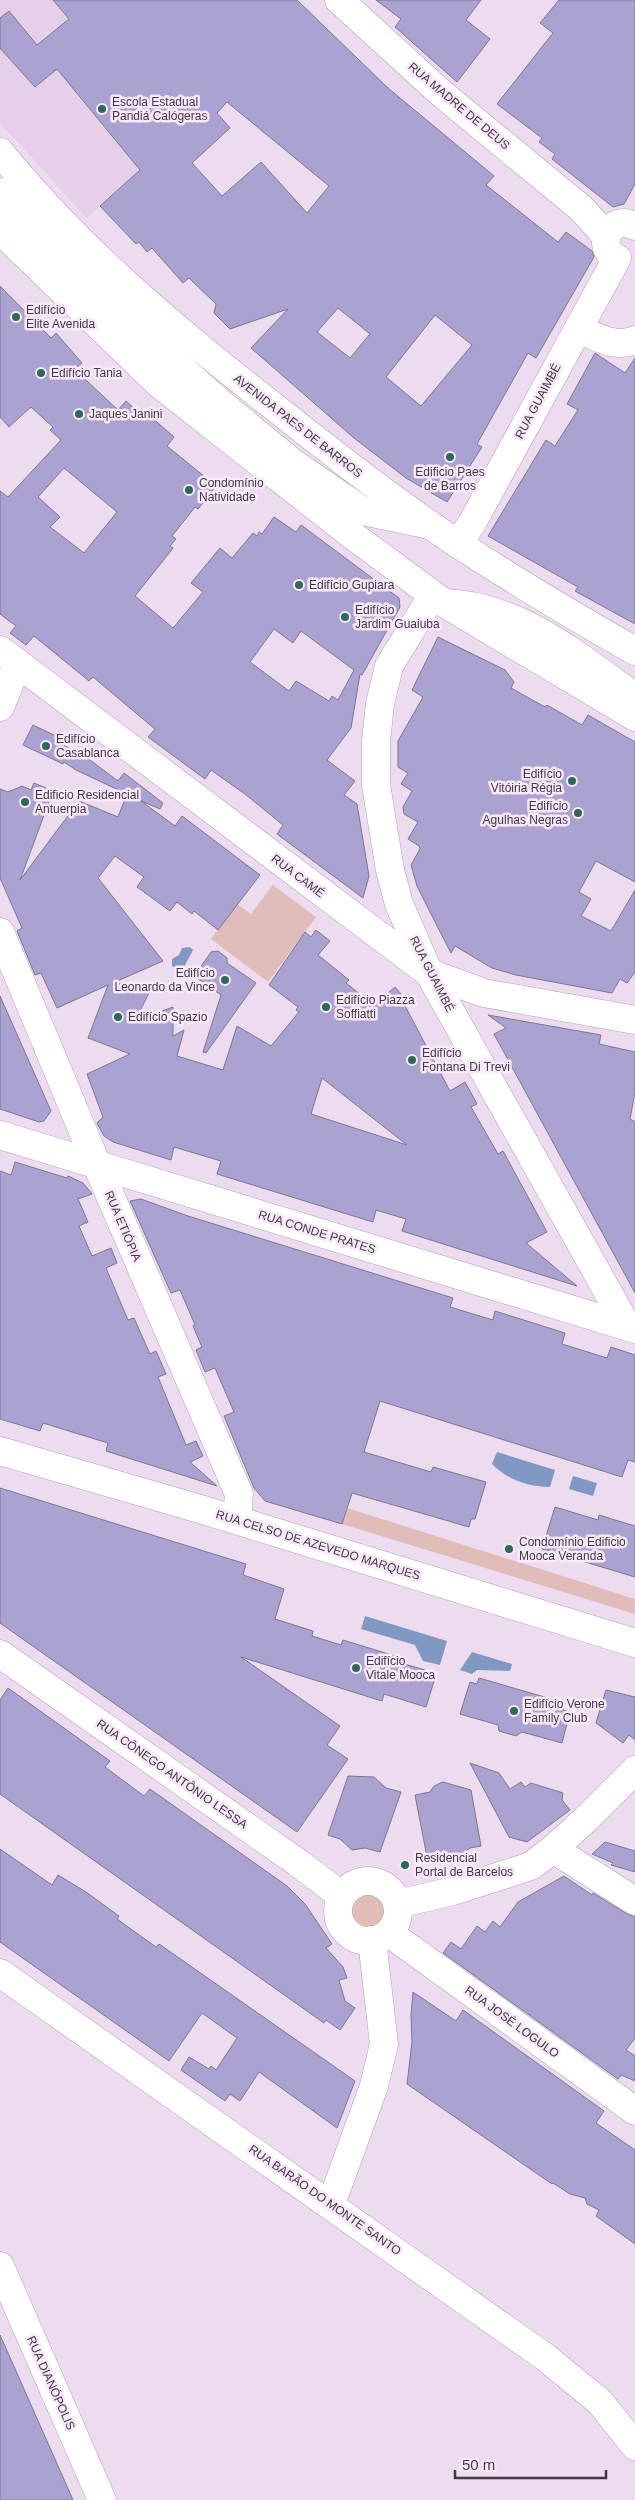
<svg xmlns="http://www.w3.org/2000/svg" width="635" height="2500" font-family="Arial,sans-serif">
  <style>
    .built { fill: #e6cfe9 }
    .green { fill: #e1bdba }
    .water { fill: #8199c2 }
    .building { fill: #aaa3d2; stroke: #7b788e; fill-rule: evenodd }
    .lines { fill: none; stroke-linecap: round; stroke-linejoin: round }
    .minor-casing { stroke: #b3a2b5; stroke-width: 29 }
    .major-casing { stroke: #b3a2b5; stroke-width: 29 }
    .minor { stroke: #fff; stroke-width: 28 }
    .major { stroke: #fff; stroke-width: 28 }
    .poi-dot { fill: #2d6a56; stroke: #fae8fd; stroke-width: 2 }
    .labels { text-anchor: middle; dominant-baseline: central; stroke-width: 5; stroke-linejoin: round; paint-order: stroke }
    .poi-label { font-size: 12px; fill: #413a42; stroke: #fae8fd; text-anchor: start }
    .street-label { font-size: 12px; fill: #413a42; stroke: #fae8fd }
  </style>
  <rect width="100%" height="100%" fill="#eddbef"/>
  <path class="built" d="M 0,0 L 130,0 L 220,95 L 87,218 L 0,123 Z"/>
  <g class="green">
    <path d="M 273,885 L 316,917 L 268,982 L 211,939 L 237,904 L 251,914 Z"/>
    <path d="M 347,1508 L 635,1599 L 635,1614 L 342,1524 Z"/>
    <circle cx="368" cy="1911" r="18"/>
  </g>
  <g class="water">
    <path d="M 190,947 L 193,950 L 184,967 L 177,969 L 172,966 L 172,959 L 179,955 L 182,948 Z"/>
    <path d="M 497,1452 L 555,1470 L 550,1487 C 528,1487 508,1480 492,1464 Z"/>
    <path d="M 573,1476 L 597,1483 L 593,1496 L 569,1489 Z"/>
    <path d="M 365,1616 L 447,1641 L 440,1665 L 423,1661 L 415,1645 L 361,1629 Z"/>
    <path d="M 472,1652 L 512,1664 L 510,1671 L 477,1670 L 472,1674 L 460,1670 Z"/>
  </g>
  <g class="building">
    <path d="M 53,0 L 297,0 L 388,88 L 494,176 L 486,185 L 558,242 L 566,232 L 592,251 L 594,257 L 536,358 L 528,353 L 477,444 L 482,447 L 447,502 L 406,478 L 354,438 L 251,348 L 288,309 L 230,329 L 214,313 L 216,304 L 189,278 L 183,283 L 152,248 L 147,252 L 139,242 L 136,244 L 100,206 L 140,170 L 57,69 L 35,87 L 0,48 L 0,18 L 9,11 L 37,45 L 69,19 ZM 227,102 L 329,186 L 307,213 L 261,162 L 222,196 L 192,163 L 230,128 L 217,113 ZM 338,308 L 370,334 L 350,358 L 317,332 ZM 435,315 L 472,345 L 421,406 L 386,377 Z"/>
    <path d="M 376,0 L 481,0 L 466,20 L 490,39 L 457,82 L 395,27 L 401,19 Z"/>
    <path d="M 559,0 L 635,0 L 635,184 L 624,204 L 613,207 L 552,159 L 555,154 L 539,142 L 542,138 L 497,104 L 553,33 L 540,23 Z"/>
    <path d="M 0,286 L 51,338 L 56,333 L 82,363 L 74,369 L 118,410 L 126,401 L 148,421 L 151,417 L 174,437 L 167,446 L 216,486 L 198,509 L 195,507 L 172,536 L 176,539 L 170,546 L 173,548 L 135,596 L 173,628 L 203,592 L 191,583 L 220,548 L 232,558 L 253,533 L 257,536 L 259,532 L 262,534 L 274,517 L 296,532 L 301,525 L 399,598 L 400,607 L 362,675 L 360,674 L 351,728 L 327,760 L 355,781 L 344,795 L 357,804 L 369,876 L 363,898 L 277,834 L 283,825 L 245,794 L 211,770 L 205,779 L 148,737 L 155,729 L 93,677 L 89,681 L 34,636 L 26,645 L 10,633 L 16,626 L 0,614 L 0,491 L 8,497 L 61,440 L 50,430 L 53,427 L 31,407 L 9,427 L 0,417 ZM 64,468 L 117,512 L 84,553 L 50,527 L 60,517 L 38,497 ZM 274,629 L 293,643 L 301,631 L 354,670 L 338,700 L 332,696 L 329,701 L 296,681 L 289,691 L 250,662 Z"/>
    <path d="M 595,353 L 625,373 L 635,358 L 635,624 L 575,591 L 578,587 L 488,536 L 546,440 L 555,446 L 578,410 L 567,404 Z"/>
    <path d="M 438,637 L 505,670 L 514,682 L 511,688 L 545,707 L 547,705 L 582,725 L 588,715 L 635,742 L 635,882 L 596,861 L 579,892 L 591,899 L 581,916 L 611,931 L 635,890 L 635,972 L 627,983 L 620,979 L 612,993 L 516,975 L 492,968 L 455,946 L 451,953 L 430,912 L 417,886 L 411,865 L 420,849 L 419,846 L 408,839 L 418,822 L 404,814 L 403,807 L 412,791 L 401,784 L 408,773 L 398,767 L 398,741 L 423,697 L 412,690 Z"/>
    <path d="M 33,725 L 56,736 L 54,740 L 86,757 L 118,781 L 124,773 L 163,803 L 160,809 L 141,801 L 175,826 L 182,816 L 260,875 L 218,930 L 194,911 L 192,914 L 177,902 L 170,911 L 137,887 L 144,877 L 115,856 L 98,878 L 163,961 L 115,982 L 149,993 L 135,1021 L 173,1007 L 173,1036 L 184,1030 L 177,1056 L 223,1070 L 237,1026 L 271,1046 L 299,1012 L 296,1010 L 298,1007 L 269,985 L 305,932 L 311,937 L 316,930 L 330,941 L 318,955 L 349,980 L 346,983 L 374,1005 L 395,987 L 407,1001 L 404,1004 L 450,1091 L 465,1082 L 477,1104 L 471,1107 L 498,1154 L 503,1151 L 547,1232 L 526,1243 L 577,1286 L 402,1231 L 406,1219 L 376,1210 L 373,1222 L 217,1174 L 221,1161 L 174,1147 L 171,1160 L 113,1142 L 104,1136 L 97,1123 L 103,1117 L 87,1074 L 130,1054 L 88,1038 L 108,985 L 57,1008 L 41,973 L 35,975 L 17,931 L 22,928 L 0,878 L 0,789 L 8,792 L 22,786 L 31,790 L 34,783 L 53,791 L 20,880 L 79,801 L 118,817 L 127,794 L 76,770 L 64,762 L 63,764 L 23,745 ZM 322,1078 L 407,1145 L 311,1114 Z"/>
    <path d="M 218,951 L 227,958 L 227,963 L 256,983 L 206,1053 L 203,1052 L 221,995 L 197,978 L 197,972 L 211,952 Z"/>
    <path d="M 0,996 L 51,1111 L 44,1121 L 39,1122 L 0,1109 Z"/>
    <path d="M 488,1015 L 601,1035 L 599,1044 L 635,1052 L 635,1092 L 630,1119 L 635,1122 L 635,1293 L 494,1034 L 506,1028 Z"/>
    <path d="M 15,1162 L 67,1178 L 68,1176 L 83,1183 L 92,1194 L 78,1199 L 88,1222 L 79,1226 L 92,1256 L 111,1248 L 117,1263 L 106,1268 L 128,1320 L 134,1318 L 150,1354 L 156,1351 L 166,1374 L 158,1377 L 186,1445 L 196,1441 L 203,1456 L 190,1462 L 217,1486 L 106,1451 L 108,1443 L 43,1423 L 40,1431 L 0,1419 L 0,1171 L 11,1175 Z"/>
    <path d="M 141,1199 L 188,1216 L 453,1298 L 450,1307 L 493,1320 L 495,1311 L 565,1333 L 562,1344 L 607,1358 L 611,1347 L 635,1355 L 635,1462 L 628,1460 L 622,1477 L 380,1401 L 364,1452 L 431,1472 L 433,1467 L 486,1482 L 475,1519 L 471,1519 L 469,1527 L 352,1493 L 342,1524 L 265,1501 L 254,1488 L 224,1416 L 234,1412 L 215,1368 L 205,1372 L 196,1350 L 202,1347 L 193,1326 L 195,1325 L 180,1290 L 171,1293 L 130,1201 Z"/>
    <path d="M 0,1488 L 246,1564 L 243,1575 L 284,1589 L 275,1619 L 313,1631 L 312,1636 L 341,1645 L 343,1640 L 395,1656 L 394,1661 L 425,1670 L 423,1674 L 435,1678 L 426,1707 L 384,1694 L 382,1701 L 241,1657 L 340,1726 L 327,1745 L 348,1759 L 297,1832 L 0,1623 Z"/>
    <path d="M 555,1507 L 598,1520 L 599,1515 L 635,1526 L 635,1577 L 542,1549 Z"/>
    <path d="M 479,1678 L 565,1703 L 563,1710 L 570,1712 L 562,1743 L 522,1732 L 516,1736 L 499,1731 L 498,1725 L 460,1714 L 470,1682 L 477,1684 Z"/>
    <path d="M 8,1688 L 110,1761 L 105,1767 L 144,1796 L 150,1789 L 287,1886 L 305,1904 L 332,1944 L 326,1948 L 343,1967 L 347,1978 L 339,1980 L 345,2001 L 355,2008 L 340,2030 L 326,2020 L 324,2023 L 0,1794 L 0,1700 Z"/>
    <path d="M 606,1690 L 635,1697 L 635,1740 L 629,1735 L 623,1743 L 596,1723 Z"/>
    <path d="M 470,1763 L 499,1773 L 510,1789 L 521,1782 L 525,1787 L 531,1783 L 563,1793 L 562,1800 L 570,1810 L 527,1842 L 509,1837 Z"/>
    <path d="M 348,1776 L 374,1777 L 386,1788 L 401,1792 L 380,1852 L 365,1848 L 352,1850 L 340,1839 L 328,1835 Z"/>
    <path d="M 443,1782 L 471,1790 L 481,1846 L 470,1848 L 458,1857 L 443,1854 L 427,1857 L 415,1795 L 430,1792 L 434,1786 Z"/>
    <path d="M 605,1842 L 635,1851 L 635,1872 L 611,1865 L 613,1863 L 592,1854 Z"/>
    <path d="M 0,1849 L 52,1885 L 58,1875 L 86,1892 L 119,1916 L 117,1919 L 156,1947 L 159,1944 L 355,2081 L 337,2128 L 259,2072 L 240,2101 L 230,2094 L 225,2101 L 181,2070 L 189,2057 L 209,2069 L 211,2066 L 216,2070 L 237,2038 L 202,2013 L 169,2061 L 0,1942 Z"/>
    <path d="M 564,1876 L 592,1895 L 593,1893 L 627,1914 L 635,1917 L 635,2038 L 626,2050 L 635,2056 L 635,2081 L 621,2075 L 618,2079 L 443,1953 L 451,1942 L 461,1949 L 477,1926 L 485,1932 L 493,1921 L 500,1927 L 518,1902 Z"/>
    <path d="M 413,1992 L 456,2021 L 463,2010 L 604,2111 L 596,2123 L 635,2150 L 635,2244 L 596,2216 L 599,2210 L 587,2204 L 585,2198 L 570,2194 L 553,2183 L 552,2184 L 407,2084 L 412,2042 L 411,2015 Z"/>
    <path d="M 0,2335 L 16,2371 L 73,2500 L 0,2500 Z"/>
  </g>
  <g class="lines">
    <g class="minor-casing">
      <g id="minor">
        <path d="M 339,0 L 441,93 L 582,209 L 606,236"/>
        <path d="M 0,192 L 111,305 L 219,402 L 293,463 L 363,511 L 430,525"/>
        <path d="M 609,252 C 598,233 617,216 635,226"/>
        <path d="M 578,329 C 596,336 615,349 635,340"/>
        <path d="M 458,544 L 472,523 L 617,258"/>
        <path d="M 432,596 L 389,666 L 380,704 L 376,741 L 376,785 L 390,870 L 399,904 L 429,973 L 627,1326"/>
        <path d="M 444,603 C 519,605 577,656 635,697"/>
        <path d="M 0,650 L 429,973 L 484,993 L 635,1020"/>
        <path d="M 0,707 L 18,663"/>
        <path d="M 0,932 L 97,1165 L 239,1494 L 237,1520"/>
        <path d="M 0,1135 L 635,1329"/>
        <path d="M 0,1654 L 297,1862 L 342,1896"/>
        <path d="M 553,1849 L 635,1901"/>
        <circle cx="368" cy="1911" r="30"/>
        <path d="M 397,1904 L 453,1891 L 531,1866 L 553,1849 L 586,1819 L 635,1770"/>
        <path d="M 389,1933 L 635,2111"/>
        <path d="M 0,1973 L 545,2357 L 600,2402 L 635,2446"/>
        <path d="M 331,2204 L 374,2086 L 384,2044 L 372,1940"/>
        <path d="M 0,2266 L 102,2500"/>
      </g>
    </g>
    <g class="major-casing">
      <g id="major">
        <path d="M 0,152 C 77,247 172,327 268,402 C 321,444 374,486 430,525 C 497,571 565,611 635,651"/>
        <path d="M 0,207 C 23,200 34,209 50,224"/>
        <path d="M 0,230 L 158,383 L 348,532 L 444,603 L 635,717"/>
        <path d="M 0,1451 L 200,1509 L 635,1643"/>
      </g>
    </g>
    <use href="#minor" class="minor"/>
    <use href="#major" class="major"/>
  </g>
  <g class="poi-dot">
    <circle cx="102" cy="109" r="5"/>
    <circle cx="16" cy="317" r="5"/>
    <circle cx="41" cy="373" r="5"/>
    <circle cx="79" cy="414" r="5"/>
    <circle cx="450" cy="457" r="5"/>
    <circle cx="189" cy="490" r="5"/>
    <circle cx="299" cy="585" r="5"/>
    <circle cx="345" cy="617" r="5"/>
    <circle cx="46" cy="746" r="5"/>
    <circle cx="572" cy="781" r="5"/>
    <circle cx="25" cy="802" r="5"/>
    <circle cx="578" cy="813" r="5"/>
    <circle cx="225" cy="980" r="5"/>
    <circle cx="326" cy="1007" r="5"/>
    <circle cx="118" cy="1017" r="5"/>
    <circle cx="412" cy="1060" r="5"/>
    <circle cx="509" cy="1549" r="5"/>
    <circle cx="356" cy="1668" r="5"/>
    <circle cx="514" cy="1711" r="5"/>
    <circle cx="405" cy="1865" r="5"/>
  </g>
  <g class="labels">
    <g class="poi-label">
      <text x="112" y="102">Escola Estadual<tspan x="112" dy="14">Pandiá Calógeras</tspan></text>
      <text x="26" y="310">Edifício<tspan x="26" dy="14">Elite Avenida</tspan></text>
      <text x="51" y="373">Edifício Tania</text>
      <text x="89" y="414">Jaques Janini</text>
      <text x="450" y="472" text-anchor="middle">Edificio Paes<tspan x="450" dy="14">de Barros</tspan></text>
      <text x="199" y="483">Condomínio<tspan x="199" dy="14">Natividade</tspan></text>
      <text x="309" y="585">Edifício Gupiara</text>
      <text x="355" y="610">Edifício<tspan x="355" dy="14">Jardim Guaiuba</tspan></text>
      <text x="56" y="739">Edifício<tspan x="56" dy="14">Casablanca</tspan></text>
      <text x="562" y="774" text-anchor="end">Edifício<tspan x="562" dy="14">Vitóiria Régia</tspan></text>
      <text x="35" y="795">Edificio Residencial<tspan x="35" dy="14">Antuerpia</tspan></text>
      <text x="568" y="806" text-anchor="end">Edifício<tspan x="568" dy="14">Agulhas Negras</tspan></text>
      <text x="215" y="973" text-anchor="end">Edifício<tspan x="215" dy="14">Leonardo da Vince</tspan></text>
      <text x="336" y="1000">Edifício Piazza<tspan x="336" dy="14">Soffiatti</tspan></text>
      <text x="128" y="1017">Edifício Spazio</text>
      <text x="422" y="1053">Edifício<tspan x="422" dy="14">Fontana Di Trevi</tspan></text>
      <text x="519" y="1542">Condomínio Edificio<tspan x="519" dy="14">Mooca Veranda</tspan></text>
      <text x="366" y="1661">Edifício<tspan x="366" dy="14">Vitale Mooca</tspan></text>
      <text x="524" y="1704">Edifício Verone<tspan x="524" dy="14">Family Club</tspan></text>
      <text x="415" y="1858">Residencial<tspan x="415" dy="14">Portal de Barcelos</tspan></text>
    </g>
    <g class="street-label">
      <text transform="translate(459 106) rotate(40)">RUA MADRE DE DEUS</text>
      <text transform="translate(538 401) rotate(-62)">RUA GUAIMBÉ</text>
      <text transform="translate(298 426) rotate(38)">AVENIDA PAES DE BARROS</text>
      <text transform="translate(298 876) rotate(37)">RUA CAMÉ</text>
      <text transform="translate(432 974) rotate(63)">RUA GUAIMBÉ</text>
      <text transform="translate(123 1226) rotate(67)">RUA ETIÓPIA</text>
      <text transform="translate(317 1232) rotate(17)">RUA CONDE PRATES</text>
      <text transform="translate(318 1545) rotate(17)">RUA CELSO DE AZEVEDO MARQUES</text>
      <text transform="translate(172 1774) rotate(35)">RUA CÔNEGO ANTÔNIO LESSA</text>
      <text transform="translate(512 2022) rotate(36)">RUA JOSÉ LOGULO</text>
      <text transform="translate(325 2200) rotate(35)">RUA BARÃO DO MONTE SANTO</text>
      <text transform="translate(51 2383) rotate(66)">RUA DIANÓPOLIS</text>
    </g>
  </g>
  <path d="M455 2470v8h151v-8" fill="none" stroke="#413a42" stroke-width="2.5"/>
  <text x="462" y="2470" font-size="15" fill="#413a42" stroke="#fae8fd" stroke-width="4" paint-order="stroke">50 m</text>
</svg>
